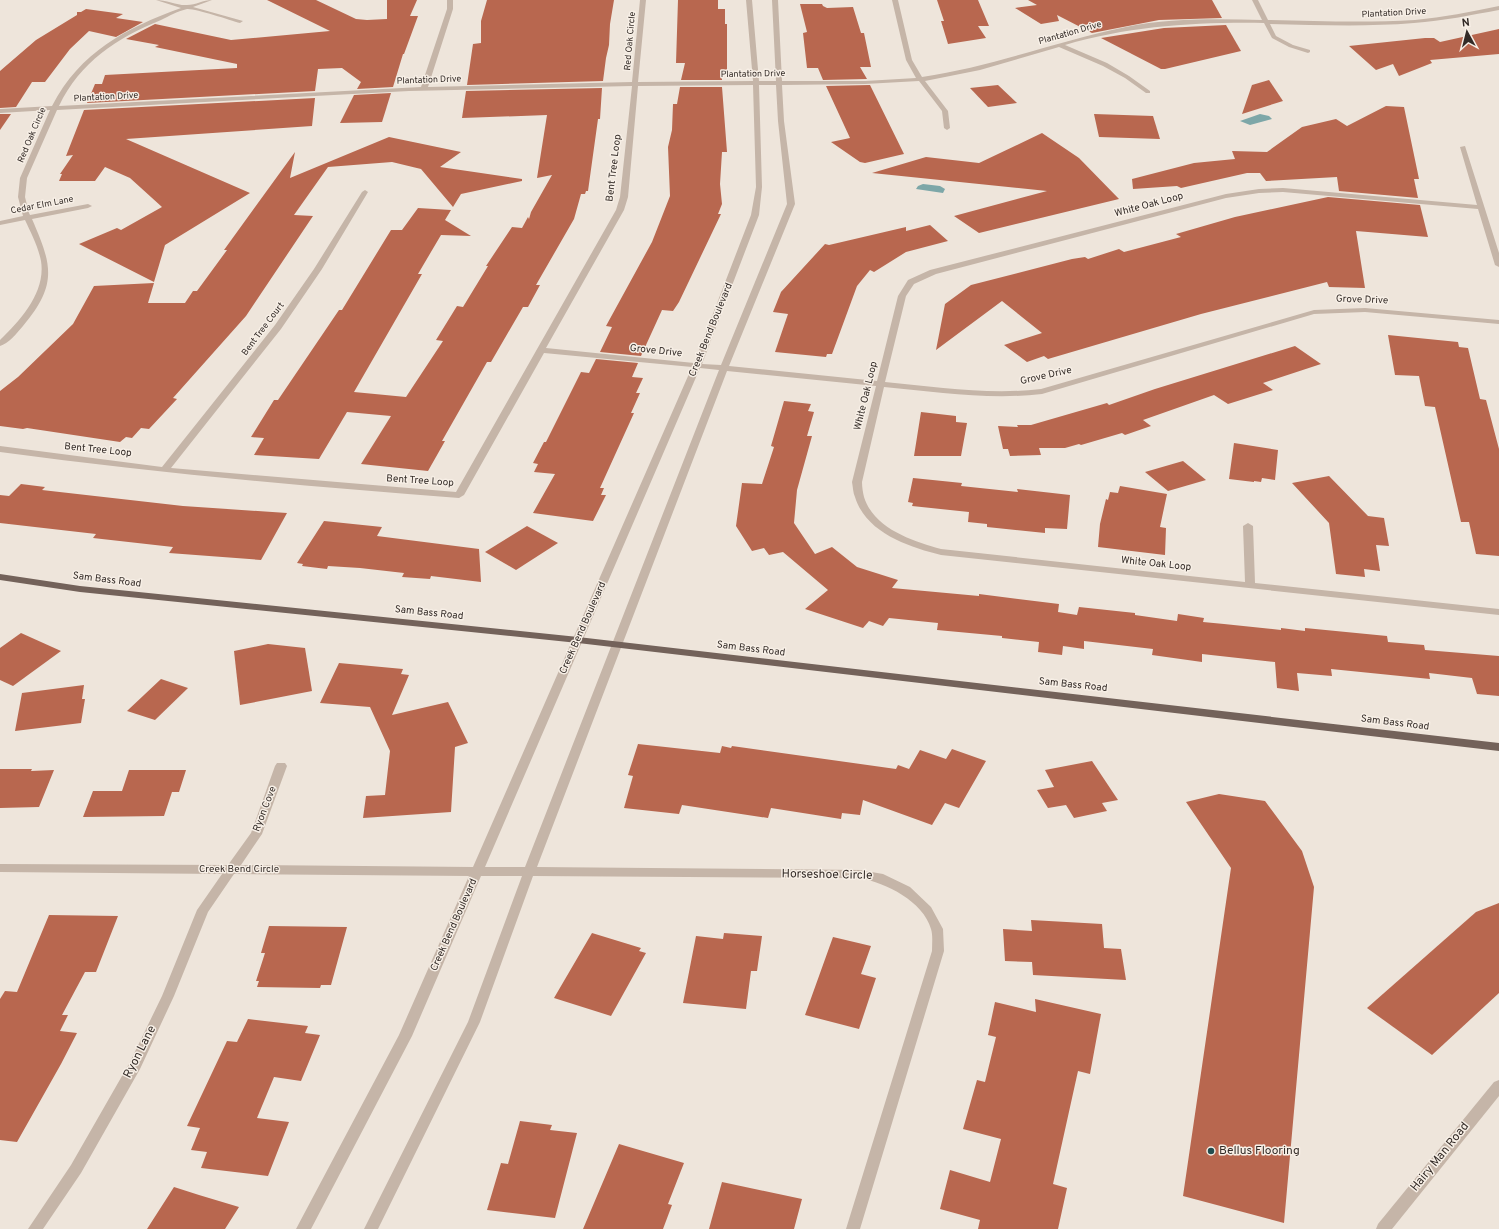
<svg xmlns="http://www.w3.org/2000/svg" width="1499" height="1229" font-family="Overpass,sans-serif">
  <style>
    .water { fill: #7da7a8 }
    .building { fill: #b8674f }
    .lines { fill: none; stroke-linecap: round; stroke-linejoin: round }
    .minor { fill: #c5b5a8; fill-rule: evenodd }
    .major { fill: #73625a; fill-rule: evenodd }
    .poi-dot { fill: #224d4f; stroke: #f7efe6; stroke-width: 1.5 }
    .labels { text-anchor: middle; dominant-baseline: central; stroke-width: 3; stroke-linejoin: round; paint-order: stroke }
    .far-street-label { font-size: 9px; fill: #332b27; stroke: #f7efe6 }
    .street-label { font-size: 10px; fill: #332b27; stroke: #f7efe6 }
    .near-street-label { font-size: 12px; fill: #332b27; stroke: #f7efe6 }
    .near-poi-label { font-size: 12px; fill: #332b27; stroke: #f7efe6; text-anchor: start }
  </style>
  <rect width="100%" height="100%" fill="#eee5db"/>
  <g class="water">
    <path d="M 1260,114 L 1269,116 L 1272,119 L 1250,125 L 1240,121 Z"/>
    <path d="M 923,184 L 940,186 L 945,189 L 943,193 L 916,189 L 918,186 Z"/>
  </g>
  <g class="building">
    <path d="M 267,0 L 316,0 L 356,19 L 367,20 L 387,19 L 387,0 L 417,0 L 410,16 L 418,16 L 404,54 L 403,54 L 393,87 L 357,89 L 361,82 L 342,68 L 318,69 L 315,91 L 87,103 L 95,84 L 102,84 L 105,75 L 237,68 L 237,64 L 155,47 L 159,45 L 126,39 L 155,24 L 231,40 L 330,31 Z"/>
    <path d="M 487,0 L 614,0 L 610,24 L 609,45 L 606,58 L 603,81 L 467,85 L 473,44 L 481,43 L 481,21 Z"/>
    <path d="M 678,0 L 718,0 L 718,9 L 725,9 L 725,24 L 727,24 L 727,70 L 722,70 L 722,80 L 681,80 L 685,63 L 676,63 Z"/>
    <path d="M 937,0 L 978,0 L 989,26 L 978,26 L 986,38 L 948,44 L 941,21 L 944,21 Z"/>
    <path d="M 1028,0 L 1212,0 L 1222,18 L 1159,20 L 1092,33 L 1057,15 L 1059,21 L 1041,24 L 1015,8 L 1037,5 Z"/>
    <path d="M 800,4 L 822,4 L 823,6 L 827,8 L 853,7 L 861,33 L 864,33 L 871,67 L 860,67 L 867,79 L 823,80 L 818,68 L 807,68 L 803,33 L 807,32 Z"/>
    <path d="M 86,9 L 123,14 L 116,18 L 143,22 L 116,37 L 89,31 L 70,49 L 45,82 L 32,82 L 16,107 L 0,108 L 0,71 L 36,40 L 77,15 L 77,12 L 81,12 Z"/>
    <path d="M 1226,25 L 1241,51 L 1165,69 L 1161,69 L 1101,38 L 1164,28 Z"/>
    <path d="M 1499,29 L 1499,54 L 1430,60 L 1432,63 L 1399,76 L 1393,64 L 1376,70 L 1349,46 L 1425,38 L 1434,38 L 1440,42 Z"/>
    <path d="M 1269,80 L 1283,101 L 1242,114 L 1252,85 Z"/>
    <path d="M 870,85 L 904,154 L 865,163 L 860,162 L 831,142 L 850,138 L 826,86 Z"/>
    <path d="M 998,85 L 1017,103 L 988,107 L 970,88 Z"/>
    <path d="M 680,87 L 722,87 L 727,152 L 722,152 L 720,184 L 722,204 L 718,214 L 721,214 L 679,302 L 673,311 L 662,310 L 641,356 L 600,352 L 612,327 L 606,326 L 652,242 L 670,196 L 668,147 L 672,130 L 673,104 L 677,104 Z"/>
    <path d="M 602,88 L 600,119 L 598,119 L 588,191 L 586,191 L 585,194 L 581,194 L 574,219 L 536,285 L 540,285 L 528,307 L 523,307 L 491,362 L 487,362 L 442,441 L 445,441 L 428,471 L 361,464 L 391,416 L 347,412 L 319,459 L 254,455 L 264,438 L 251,437 L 274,400 L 278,400 L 339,310 L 342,310 L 391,230 L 402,230 L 418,208 L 451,210 L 445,220 L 471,236 L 441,235 L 418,274 L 422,274 L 354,392 L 406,397 L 443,341 L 436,340 L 457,306 L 463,307 L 488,266 L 486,266 L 512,227 L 522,228 L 528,217 L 529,219 L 531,212 L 552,175 L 537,178 L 547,115 L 462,118 L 466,91 Z"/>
    <path d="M 391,93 L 382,122 L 340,123 L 354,95 Z"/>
    <path d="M 315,98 L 312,126 L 126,139 L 250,193 L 165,245 L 154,282 L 79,244 L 117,228 L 121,230 L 162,207 L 130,178 L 105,167 L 95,181 L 59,181 L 62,174 L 60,174 L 73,155 L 66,156 L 84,110 Z"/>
    <path d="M 1386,106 L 1404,107 L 1419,179 L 1414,179 L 1418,198 L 1339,191 L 1337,177 L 1266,181 L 1260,173 L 1247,173 L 1181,188 L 1177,186 L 1133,189 L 1132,179 L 1194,163 L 1235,159 L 1232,151 L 1267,152 L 1302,127 L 1336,119 L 1347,126 Z"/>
    <path d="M 0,114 L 11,114 L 0,130 Z"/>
    <path d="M 1094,114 L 1153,116 L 1160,139 L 1099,137 Z"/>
    <path d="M 1042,133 L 1079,158 L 1119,199 L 979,233 L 954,216 L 1047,191 L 872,173 L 926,157 L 979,163 Z"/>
    <path d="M 389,137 L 461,152 L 440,167 L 522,179 L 522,181 L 461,194 L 453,207 L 421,169 L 392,162 L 328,167 L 294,215 L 313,216 L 246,316 L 173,398 L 177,399 L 149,429 L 141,428 L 132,438 L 126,437 L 120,442 L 27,428 L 23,429 L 0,426 L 0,391 L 18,377 L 73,324 L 94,286 L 154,283 L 148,303 L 185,303 L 193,291 L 197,291 L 227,250 L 224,250 L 295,152 L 290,178 Z"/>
    <path d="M 1328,197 L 1420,205 L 1428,237 L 1356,231 L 1365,288 L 1329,287 L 1327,282 L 1201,314 L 1048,359 L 1044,356 L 1027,362 L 1004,345 L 1042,333 L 1002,301 L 936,350 L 945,304 L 971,285 L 1072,259 L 1085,257 L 1088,259 L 1119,249 L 1124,252 L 1181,237 L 1176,234 L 1235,217 Z"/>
    <path d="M 930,225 L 948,241 L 906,252 L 874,272 L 870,270 L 857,286 L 832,354 L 827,354 L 826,357 L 775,352 L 788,314 L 773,312 L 781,292 L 825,244 L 829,245 L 906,227 L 906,231 Z"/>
    <path d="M 1388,335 L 1458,342 L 1459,347 L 1468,348 L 1480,399 L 1486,400 L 1499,449 L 1499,556 L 1476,554 L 1469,522 L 1461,522 L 1435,407 L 1425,406 L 1419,376 L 1395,375 Z"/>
    <path d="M 1295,346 L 1321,364 L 1263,383 L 1273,390 L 1228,404 L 1214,395 L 1143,420 L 1151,426 L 1125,435 L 1122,433 L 1081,445 L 1079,444 L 1065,448 L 1039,448 L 1041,455 L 1010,456 L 1008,449 L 1003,449 L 998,426 L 1018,427 L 1017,425 L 1031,425 L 1107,403 L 1109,405 L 1155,389 Z"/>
    <path d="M 596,359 L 638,363 L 632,377 L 643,378 L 636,393 L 640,393 L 631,413 L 634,413 L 600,488 L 604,488 L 601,495 L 606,495 L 593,521 L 533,513 L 555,474 L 534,472 L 538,464 L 533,463 L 544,442 L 546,442 L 581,372 L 589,373 Z"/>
    <path d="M 784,401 L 811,404 L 808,411 L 814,412 L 807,436 L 812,436 L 797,490 L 794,523 L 815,554 L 832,547 L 857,567 L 898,580 L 892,588 L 979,596 L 979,594 L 1059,604 L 1058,612 L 1077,615 L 1079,607 L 1135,613 L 1135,615 L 1177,621 L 1178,614 L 1204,618 L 1203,622 L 1224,624 L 1281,630 L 1281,628 L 1305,631 L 1305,628 L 1387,636 L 1388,642 L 1424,645 L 1425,650 L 1499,656 L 1499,696 L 1477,694 L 1472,678 L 1429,673 L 1430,679 L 1331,669 L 1332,676 L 1297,673 L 1299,691 L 1277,688 L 1275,662 L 1202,654 L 1202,662 L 1152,655 L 1153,649 L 1084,641 L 1084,649 L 1063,646 L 1062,655 L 1038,652 L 1039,642 L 1002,638 L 1002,636 L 937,630 L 938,623 L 889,618 L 883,626 L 869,621 L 863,628 L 805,609 L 828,590 L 783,552 L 769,555 L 764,548 L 752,551 L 736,526 L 742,483 L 762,484 L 774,447 L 771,446 Z"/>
    <path d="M 921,412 L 956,416 L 956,422 L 967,423 L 961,456 L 914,456 Z"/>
    <path d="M 1234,443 L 1278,450 L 1275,480 L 1262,478 L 1261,482 L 1254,481 L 1254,482 L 1229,479 Z"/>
    <path d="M 1183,461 L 1206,480 L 1168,491 L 1145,472 Z"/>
    <path d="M 1329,476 L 1368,516 L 1384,518 L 1389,546 L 1376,545 L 1380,571 L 1364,569 L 1365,577 L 1336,574 L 1329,523 L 1292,483 Z"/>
    <path d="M 913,478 L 962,483 L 961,486 L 1018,492 L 1017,489 L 1070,495 L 1067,529 L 1045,528 L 1045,533 L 987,527 L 987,524 L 968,522 L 969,512 L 912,506 L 913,503 L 908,502 Z"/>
    <path d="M 21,484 L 45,487 L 42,490 L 183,506 L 287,513 L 261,560 L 169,553 L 173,547 L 93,538 L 96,534 L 0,523 L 0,495 L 9,496 Z"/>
    <path d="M 1120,486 L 1167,494 L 1160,527 L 1166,528 L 1165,555 L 1098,547 L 1100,524 L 1106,499 L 1108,500 L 1110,492 L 1118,493 Z"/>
    <path d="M 324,521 L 382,527 L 377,536 L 479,549 L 481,582 L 431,576 L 430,579 L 402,577 L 404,573 L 360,568 L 328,566 L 327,569 L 302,566 L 303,564 L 297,563 Z"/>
    <path d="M 527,526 L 558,543 L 516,570 L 485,552 Z"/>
    <path d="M 21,633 L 61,651 L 13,686 L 0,680 L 0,648 Z"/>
    <path d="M 268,644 L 305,648 L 312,691 L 240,705 L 234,651 Z"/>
    <path d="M 339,663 L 403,669 L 401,674 L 409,675 L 392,715 L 448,702 L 468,743 L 455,747 L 451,812 L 363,818 L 366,796 L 385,795 L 390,751 L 370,707 L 320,703 Z"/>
    <path d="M 161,679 L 188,688 L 155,720 L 127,711 Z"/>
    <path d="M 84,685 L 82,699 L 85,699 L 81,723 L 15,731 L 22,693 Z"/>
    <path d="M 638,744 L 720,753 L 722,746 L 731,748 L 732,746 L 896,769 L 898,765 L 909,769 L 920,750 L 946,759 L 952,749 L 986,761 L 959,808 L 945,803 L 932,825 L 863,800 L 860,815 L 842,813 L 841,819 L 771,808 L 768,818 L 682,805 L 679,814 L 624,808 L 633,776 L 628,775 Z"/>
    <path d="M 1092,761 L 1118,800 L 1102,803 L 1107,811 L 1074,818 L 1066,805 L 1048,808 L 1037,790 L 1054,787 L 1045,770 Z"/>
    <path d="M 0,769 L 32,769 L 31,771 L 54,770 L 39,807 L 0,808 Z"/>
    <path d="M 129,770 L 186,770 L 179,792 L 172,792 L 164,816 L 83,817 L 93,791 L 122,791 Z"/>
    <path d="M 1219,794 L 1265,801 L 1302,851 L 1314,887 L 1284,1223 L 1183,1196 L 1231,868 L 1186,802 Z"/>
    <path d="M 1499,903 L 1499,993 L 1432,1055 L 1367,1008 L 1476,912 Z"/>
    <path d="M 49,915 L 118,916 L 96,972 L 85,972 L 62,1015 L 68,1015 L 60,1031 L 77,1033 L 61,1064 L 17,1142 L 0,1140 L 0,999 L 5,991 L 17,992 Z"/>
    <path d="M 1031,920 L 1102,924 L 1104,948 L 1121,949 L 1126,980 L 1033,975 L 1032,962 L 1005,961 L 1003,929 L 1032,931 Z"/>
    <path d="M 269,926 L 347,927 L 331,985 L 321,985 L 320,988 L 257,987 L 259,981 L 256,981 L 265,953 L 261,953 Z"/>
    <path d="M 592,933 L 641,948 L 639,951 L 646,953 L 611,1016 L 554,998 Z"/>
    <path d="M 724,933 L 762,936 L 757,971 L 751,971 L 746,1009 L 683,1003 L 696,936 L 723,939 Z"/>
    <path d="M 833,937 L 871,946 L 861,974 L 876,978 L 859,1029 L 805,1015 Z"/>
    <path d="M 1035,999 L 1101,1014 L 1090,1074 L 1078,1071 L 1053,1184 L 1067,1188 L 1058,1229 L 978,1229 L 980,1220 L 940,1209 L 950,1170 L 990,1182 L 1001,1139 L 963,1129 L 977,1080 L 985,1082 L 996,1037 L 988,1035 L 995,1002 L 1036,1012 Z"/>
    <path d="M 248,1019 L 308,1026 L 305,1033 L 320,1035 L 301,1081 L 274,1077 L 257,1118 L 289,1122 L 268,1176 L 201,1168 L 207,1152 L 191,1150 L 200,1128 L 187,1126 L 227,1041 L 237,1042 Z"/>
    <path d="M 520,1121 L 552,1125 L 550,1130 L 577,1133 L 555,1218 L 487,1210 L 501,1163 L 508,1164 Z"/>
    <path d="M 619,1144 L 684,1163 L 668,1204 L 672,1205 L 663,1229 L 583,1229 Z"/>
    <path d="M 722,1182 L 802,1199 L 794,1229 L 709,1229 Z"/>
    <path d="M 174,1187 L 199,1195 L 239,1207 L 225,1229 L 147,1229 Z"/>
  </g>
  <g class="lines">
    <g class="minor">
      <path d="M 156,0 C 166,0 179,6 187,5 C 196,5 203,0 212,0 L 193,7 L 243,21 L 240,23 C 230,20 194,8 187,9 C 178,11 169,16 161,20 C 117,38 80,62 59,106 L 421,87 L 447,9 L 447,0 L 453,0 L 453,9 L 428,87 L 632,82 L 640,0 L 646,0 L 638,82 L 753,81 L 746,0 L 752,0 L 759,81 L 776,81 L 772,0 L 778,0 L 782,81 L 865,81 L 916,78 L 906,60 L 892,0 L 898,0 L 912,60 L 922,77 C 992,67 1057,41 1126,27 C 1170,18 1217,19 1262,20 L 1252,0 L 1258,0 L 1268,20 C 1317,21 1366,23 1415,20 C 1443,17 1471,12 1499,6 L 1499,10 C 1471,15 1443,21 1414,23 C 1366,27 1318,25 1270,24 L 1276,36 L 1293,45 L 1310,50 L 1310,52 L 1308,53 L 1289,47 L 1272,38 L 1264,23 C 1196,22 1130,26 1065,45 L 1107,63 L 1129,76 L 1150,91 L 1150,93 L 1146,93 L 1125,78 L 1103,66 L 1059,47 L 980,70 L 925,81 L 948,111 L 950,128 L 947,130 L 944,128 L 942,111 L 919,81 L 865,84 L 782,85 L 784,121 L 795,204 L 729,366 L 877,381 L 898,296 L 908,280 L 930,270 L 1226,194 L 1259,189 L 1283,188 L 1477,205 L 1460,147 L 1465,146 L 1499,253 L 1499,267 L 1495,265 L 1478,209 L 1283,192 L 1259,193 L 1226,198 L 936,274 L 914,284 L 906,296 L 885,382 C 937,387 989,395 1041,389 L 1314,310 L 1365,308 L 1499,320 L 1499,324 L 1365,312 L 1314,314 L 1042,394 C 989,400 937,392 884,387 L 862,482 C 862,487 863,493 864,497 C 874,529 913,541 941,549 L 1245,582 L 1243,526 L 1248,523 L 1253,526 L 1255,583 L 1499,609 L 1499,615 L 941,555 C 909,547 866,533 855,497 C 853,493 853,487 852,482 L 876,386 L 727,371 L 537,867 L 860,870 L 883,874 L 910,887 L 931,907 L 943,929 L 944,951 L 860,1229 L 846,1229 L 932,951 C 932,944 933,935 931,929 C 923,901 886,883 860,878 L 533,876 L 480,1022 L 378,1229 L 364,1229 L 468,1022 L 522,876 L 481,876 L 412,1036 L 311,1229 L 296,1229 L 399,1035 L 469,876 L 234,874 L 208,912 L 174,996 L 140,1069 L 81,1173 L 43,1229 L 28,1229 L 71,1165 L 130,1062 L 162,996 L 197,910 L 222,874 L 0,872 L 0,864 L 228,865 L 251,833 L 275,766 L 277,763 L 285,763 L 287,766 L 262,834 L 241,865 L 473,867 L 692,367 L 544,353 L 464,495 L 459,498 C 306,486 152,473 0,452 L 0,446 L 162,467 L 275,325 L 314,269 L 362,192 L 365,190 L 368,192 L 322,269 L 281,329 L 171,468 L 456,492 L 616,210 L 620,197 L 632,86 L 409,91 L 57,110 L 27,178 L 25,197 L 29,213 L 30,215 L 88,204 L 92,206 L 88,208 L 32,219 C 52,265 58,284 23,326 C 17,333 8,344 0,346 L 0,340 C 21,320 46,292 41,261 C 38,246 31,233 25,220 L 0,225 L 0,221 L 23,216 L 18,197 L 20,178 L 50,110 L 0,113 L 0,109 L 52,106 C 80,52 126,28 181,8 ZM 753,85 L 756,187 L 751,215 L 694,363 L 546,348 L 624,210 L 628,197 L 638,86 ZM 759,85 L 776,85 L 778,121 L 787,204 L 721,365 L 702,364 L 759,215 L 762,187 ZM 700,368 L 719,370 L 525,867 L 485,867 Z"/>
      <path d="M 1499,1080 L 1499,1096 L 1392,1229 L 1376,1229 L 1378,1224 L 1494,1082 Z"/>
    </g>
    <path class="major" d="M 0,574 L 80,586 L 578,637 L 1499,743 L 1499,751 L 578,643 L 80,592 L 0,580 Z"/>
  </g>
  <circle class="poi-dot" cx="1211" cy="1151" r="4"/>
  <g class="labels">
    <g class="far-street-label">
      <text transform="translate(1394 13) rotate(-3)">Plantation Drive</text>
      <text transform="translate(1070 33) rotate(-16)">Plantation Drive</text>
      <text transform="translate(630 41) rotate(-85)">Red Oak Circle</text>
      <text transform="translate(753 74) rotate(-1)">Plantation Drive</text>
      <text transform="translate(429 80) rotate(-2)">Plantation Drive</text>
      <text transform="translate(106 97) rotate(-3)">Plantation Drive</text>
      <text transform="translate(32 135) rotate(-67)">Red Oak Circle</text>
      <text transform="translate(42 205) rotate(-11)">Cedar Elm Lane</text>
      <text transform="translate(263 329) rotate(-53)">Bent Tree Court</text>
    </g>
    <g class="street-label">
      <text transform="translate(614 168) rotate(-83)">Bent Tree Loop</text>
      <text transform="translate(1149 205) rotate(-15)">White Oak Loop</text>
      <text transform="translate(1362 300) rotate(2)">Grove Drive</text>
      <text transform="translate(711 330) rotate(-68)">Creek Bend Boulevard</text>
      <text transform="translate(656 351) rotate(6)">Grove Drive</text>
      <text transform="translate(1046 376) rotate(-13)">Grove Drive</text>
      <text transform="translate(866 396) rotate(-76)">White Oak Loop</text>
      <text transform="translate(98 450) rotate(6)">Bent Tree Loop</text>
      <text transform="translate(420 481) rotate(4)">Bent Tree Loop</text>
      <text transform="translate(1156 564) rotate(6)">White Oak Loop</text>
      <text transform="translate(107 580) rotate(7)">Sam Bass Road</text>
      <text transform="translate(429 613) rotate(6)">Sam Bass Road</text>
      <text transform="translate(583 628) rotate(-66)">Creek Bend Boulevard</text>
      <text transform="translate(751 649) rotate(7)">Sam Bass Road</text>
      <text transform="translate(1073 685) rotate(6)">Sam Bass Road</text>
      <text transform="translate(1395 723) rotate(7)">Sam Bass Road</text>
      <text transform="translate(265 809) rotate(-69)">Ryon Cove</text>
      <text x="239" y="869">Creek Bend Circle</text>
      <text transform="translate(454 925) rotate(-66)">Creek Bend Boulevard</text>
    </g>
    <g class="near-street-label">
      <text transform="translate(827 875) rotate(1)">Horseshoe Circle</text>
      <text transform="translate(140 1052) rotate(-63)">Ryon Lane</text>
      <text transform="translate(1440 1157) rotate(-51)">Hairy Man Road</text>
    </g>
    <g class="near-poi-label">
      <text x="1219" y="1151">Bellus Flooring</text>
    </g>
  </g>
  <g transform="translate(1467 32) rotate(353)" stroke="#f7efe6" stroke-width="3" paint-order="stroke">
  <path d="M0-3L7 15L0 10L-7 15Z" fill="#332b27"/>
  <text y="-6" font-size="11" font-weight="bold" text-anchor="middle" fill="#332b27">N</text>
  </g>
</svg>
